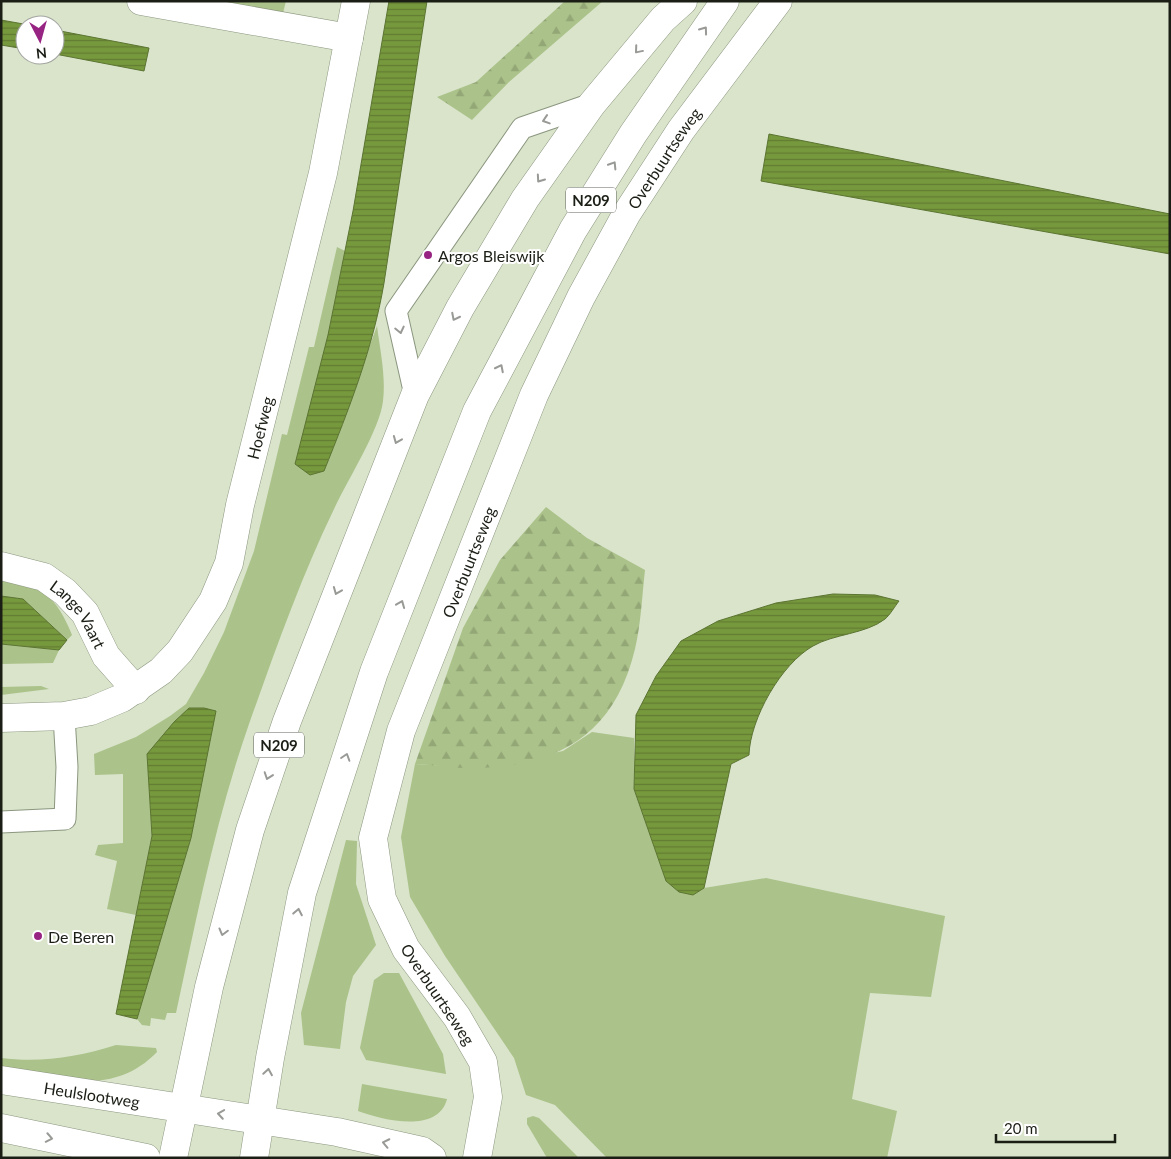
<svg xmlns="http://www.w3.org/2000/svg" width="1171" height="1159" font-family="Lato,sans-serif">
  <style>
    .green { fill: #abc28a }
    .forest { fill: url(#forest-firs) }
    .water { fill: url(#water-rules); stroke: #5b7431 }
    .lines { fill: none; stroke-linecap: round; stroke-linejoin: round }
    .lane-casing { stroke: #8b967f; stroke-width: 23 }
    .street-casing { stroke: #8b967f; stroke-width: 29 }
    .secondary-casing { stroke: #8b967f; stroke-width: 29 }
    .primary-casing { stroke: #8b967f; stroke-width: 29 }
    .lane { stroke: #fff; stroke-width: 21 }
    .street { stroke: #fff; stroke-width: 28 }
    .secondary { stroke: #fff; stroke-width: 28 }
    .primary { stroke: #fff; stroke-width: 28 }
    .oneway { stroke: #989a96 }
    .poi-dot { fill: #972482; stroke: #fff; stroke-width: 2 }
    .labels { text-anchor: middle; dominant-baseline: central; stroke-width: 4; stroke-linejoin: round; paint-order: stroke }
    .shield { fill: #fff; stroke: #5f625b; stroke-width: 1 }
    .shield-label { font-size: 15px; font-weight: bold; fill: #1a1e15 }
    .street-label { font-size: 16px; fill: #1a1e15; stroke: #fff }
    .poi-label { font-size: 16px; fill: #1a1e15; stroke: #fff; text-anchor: start }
  </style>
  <defs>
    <pattern id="forest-firs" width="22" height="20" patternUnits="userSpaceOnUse" patternTransform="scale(1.25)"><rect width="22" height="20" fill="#abc28a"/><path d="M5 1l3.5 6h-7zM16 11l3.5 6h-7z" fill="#93a676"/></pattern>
    <pattern id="water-rules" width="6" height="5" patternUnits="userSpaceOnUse" patternTransform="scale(1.25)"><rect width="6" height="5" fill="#77993d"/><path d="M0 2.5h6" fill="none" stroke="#617c32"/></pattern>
  </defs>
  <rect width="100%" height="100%" fill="#d9e4cb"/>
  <g class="green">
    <path d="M 221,1 L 286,1 L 283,13 Z"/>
    <path d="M 337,247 L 345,251 L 328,335 L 324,470 L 377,326 C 380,350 386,376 383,401 C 380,429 348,479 335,507 C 301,577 275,651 249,724 C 216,818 197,916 176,1013 L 167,1013 L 165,1020 L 151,1018 L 150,1026 L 142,1025 L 137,1019 L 191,838 L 147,754 L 152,836 L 136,915 L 107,909 L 117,861 L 95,855 L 98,845 L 123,843 L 123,774 L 95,775 L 94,754 L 136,737 L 170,716 L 186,704 L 204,673 L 224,632 L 254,551 L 282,434 L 287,435 L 309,347 L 314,347 Z"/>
    <path d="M 1,578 C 42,587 56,595 72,635 L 67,640 L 23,599 L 1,596 Z"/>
    <path d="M 1,644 L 59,650 L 53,663 L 1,664 Z"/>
    <path d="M 41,686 L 49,689 L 1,695 L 1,687 Z"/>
    <path d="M 592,732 L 634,738 L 634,789 L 666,881 L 693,895 L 704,888 L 766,878 L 945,916 L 931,997 L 870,993 L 852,1099 L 897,1111 L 887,1158 L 607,1158 L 555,1105 L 526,1095 L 514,1058 L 445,956 L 410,897 L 401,837 L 415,764 L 479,768 L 563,751 Z"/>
    <path d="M 346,840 L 357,841 L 356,884 L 376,945 L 353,976 L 346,1002 L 340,1049 L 304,1045 L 301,1013 Z"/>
    <path d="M 384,973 L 399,973 L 443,1054 L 446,1074 L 366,1060 L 360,1048 L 374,980 Z"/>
    <path d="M 116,1045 L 156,1048 L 157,1052 C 111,1099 58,1077 1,1067 L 1,1058 C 41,1063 78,1057 116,1045 Z"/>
    <path d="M 362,1084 L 447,1099 C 438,1134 382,1120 358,1111 Z"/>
    <path d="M 533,1116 L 539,1118 L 579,1158 L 547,1158 L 527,1124 L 527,1118 Z"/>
  </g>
  <g class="forest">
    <path d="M 565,1 L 603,1 L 509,82 L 472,120 L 437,97 L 476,82 Z"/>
    <path d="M 546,507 L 587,538 L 645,570 C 642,596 641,624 635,649 C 615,732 562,765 480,768 C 459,769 436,765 415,764 L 463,628 L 500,560 Z"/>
  </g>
  <g class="water">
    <path d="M 389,1 L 427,1 L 384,283 C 373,348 349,409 324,471 L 310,475 L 295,464 L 328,335 L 353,211 Z"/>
    <path d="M 1,20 L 29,25 L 25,25 L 25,49 L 1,45 Z"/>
    <path d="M 55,30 L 149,48 L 144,71 L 55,54 Z"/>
    <path d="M 769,134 L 1170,214 L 1170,254 L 761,181 Z"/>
    <path d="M 833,594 L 875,595 L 899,601 C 895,606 890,615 885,619 C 866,634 833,634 813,646 C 781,664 750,719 749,755 L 731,764 L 704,888 L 693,895 L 679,892 L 666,881 L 634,789 L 636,715 L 656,676 L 681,641 L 718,621 L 776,603 Z"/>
    <path d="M 1,596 L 23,599 L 67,640 L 59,650 L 1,644 Z"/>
    <path d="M 189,708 L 204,708 L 216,711 L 191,838 L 137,1019 L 116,1014 L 152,836 L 147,754 L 174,722 Z"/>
  </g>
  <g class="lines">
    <g class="lane-casing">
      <g id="lane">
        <path d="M 415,395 L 396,311 L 522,128 L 592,104"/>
        <path d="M 1,822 L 65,819 L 67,767 L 64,716"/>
      </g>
    </g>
    <g class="street-casing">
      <g id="street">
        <path d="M 141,1 L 349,38"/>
        <path id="s1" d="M 1,566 L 44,577 L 65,592 L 85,613 L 106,656 L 136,690"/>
        <path id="s2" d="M 477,1158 L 488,1097 L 483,1062 L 457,1017 L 406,949 L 382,899 L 373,838 L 401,731 L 534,395 L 581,297 L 627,213 L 681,130 L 778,1"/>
      </g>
    </g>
    <g class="secondary-casing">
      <g id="secondary">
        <path id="s3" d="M 1,718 L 64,716 L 91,711 L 122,698 L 161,671 L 180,651 L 213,601 L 229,563 L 240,505 L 323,173 L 356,1"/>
        <path id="s4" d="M 1,1080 L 337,1132 L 422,1151 L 432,1158"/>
        <path d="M 1,1128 L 146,1158"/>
      </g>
    </g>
    <g class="primary-casing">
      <g id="primary">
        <path d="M 173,1158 L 209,987 L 250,830 L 287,721 L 415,395 L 460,308 L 525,199 L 592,104 L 663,19 L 683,1"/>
        <path d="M 254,1158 L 270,1058 L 302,893 L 374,672 L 477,411 L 573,230 L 633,134 L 725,1"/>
      </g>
    </g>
    <use href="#lane" class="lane"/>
    <use href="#street" class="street"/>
    <use href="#secondary" class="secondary"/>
    <use href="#primary" class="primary"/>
  </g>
  <defs><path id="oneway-chevron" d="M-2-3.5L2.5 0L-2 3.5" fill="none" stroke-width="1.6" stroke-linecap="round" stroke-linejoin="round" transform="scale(1.25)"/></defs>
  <g class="oneway">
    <use href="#oneway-chevron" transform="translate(704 30) rotate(-54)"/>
    <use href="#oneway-chevron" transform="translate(638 50) rotate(130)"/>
    <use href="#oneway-chevron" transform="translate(546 120) rotate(162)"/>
    <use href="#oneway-chevron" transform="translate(613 165) rotate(-58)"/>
    <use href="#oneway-chevron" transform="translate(540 179) rotate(125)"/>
    <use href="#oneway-chevron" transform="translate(455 317) rotate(117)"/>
    <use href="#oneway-chevron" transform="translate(400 330) rotate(77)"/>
    <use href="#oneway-chevron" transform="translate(500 368) rotate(-63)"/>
    <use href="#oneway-chevron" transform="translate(397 440) rotate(112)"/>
    <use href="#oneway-chevron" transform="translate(337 591) rotate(112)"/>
    <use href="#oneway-chevron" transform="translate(401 604) rotate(-68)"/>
    <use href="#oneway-chevron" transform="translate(346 757) rotate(-72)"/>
    <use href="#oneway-chevron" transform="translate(268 776) rotate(109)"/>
    <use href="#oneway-chevron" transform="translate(298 912) rotate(-79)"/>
    <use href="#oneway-chevron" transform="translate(223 932) rotate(105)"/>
    <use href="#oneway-chevron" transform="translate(268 1072) rotate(-81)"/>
    <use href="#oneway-chevron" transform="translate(221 1114) rotate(-171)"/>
    <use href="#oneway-chevron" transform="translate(49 1138) rotate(11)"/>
    <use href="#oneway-chevron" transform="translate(386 1143) rotate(-168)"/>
  </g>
  <g class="poi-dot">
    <circle cx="428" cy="255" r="5"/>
    <circle cx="38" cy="936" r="5"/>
  </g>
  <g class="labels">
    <g class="shield">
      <rect x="566" y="187.5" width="50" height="25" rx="4"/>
      <rect x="254" y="732.5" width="50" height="25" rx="4"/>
    </g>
    <g class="shield-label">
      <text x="591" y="200">N209</text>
      <text x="279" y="745">N209</text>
    </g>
    <g class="street-label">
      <text stroke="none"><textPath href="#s2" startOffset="1094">Overbuurtseweg</textPath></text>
      <text stroke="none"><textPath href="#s3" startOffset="439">Hoefweg</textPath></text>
      <text stroke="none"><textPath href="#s2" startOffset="644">Overbuurtseweg</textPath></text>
      <text stroke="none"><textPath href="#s1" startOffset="96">Lange Vaart</textPath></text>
      <text transform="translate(438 994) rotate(56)">Overbuurtseweg</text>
      <text stroke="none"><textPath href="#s4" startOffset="92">Heulslootweg</textPath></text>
    </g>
    <g class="poi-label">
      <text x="438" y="255">Argos Bleiswijk</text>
      <text x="48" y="936">De Beren</text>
    </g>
  </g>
  <rect width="1171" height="1159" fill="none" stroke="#1a1e15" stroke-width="5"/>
  <g transform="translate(40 40) rotate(174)"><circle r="24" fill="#ffffff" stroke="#a3a5a1"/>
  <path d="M0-4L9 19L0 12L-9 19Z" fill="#972482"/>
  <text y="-8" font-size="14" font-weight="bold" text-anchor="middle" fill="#1a1e15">N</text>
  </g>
  <path d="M996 1134v8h119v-8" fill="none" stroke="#1a1e15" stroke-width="2.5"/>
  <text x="1004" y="1134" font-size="15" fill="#1a1e15" stroke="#ffffff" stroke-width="4" paint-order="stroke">20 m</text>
</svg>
